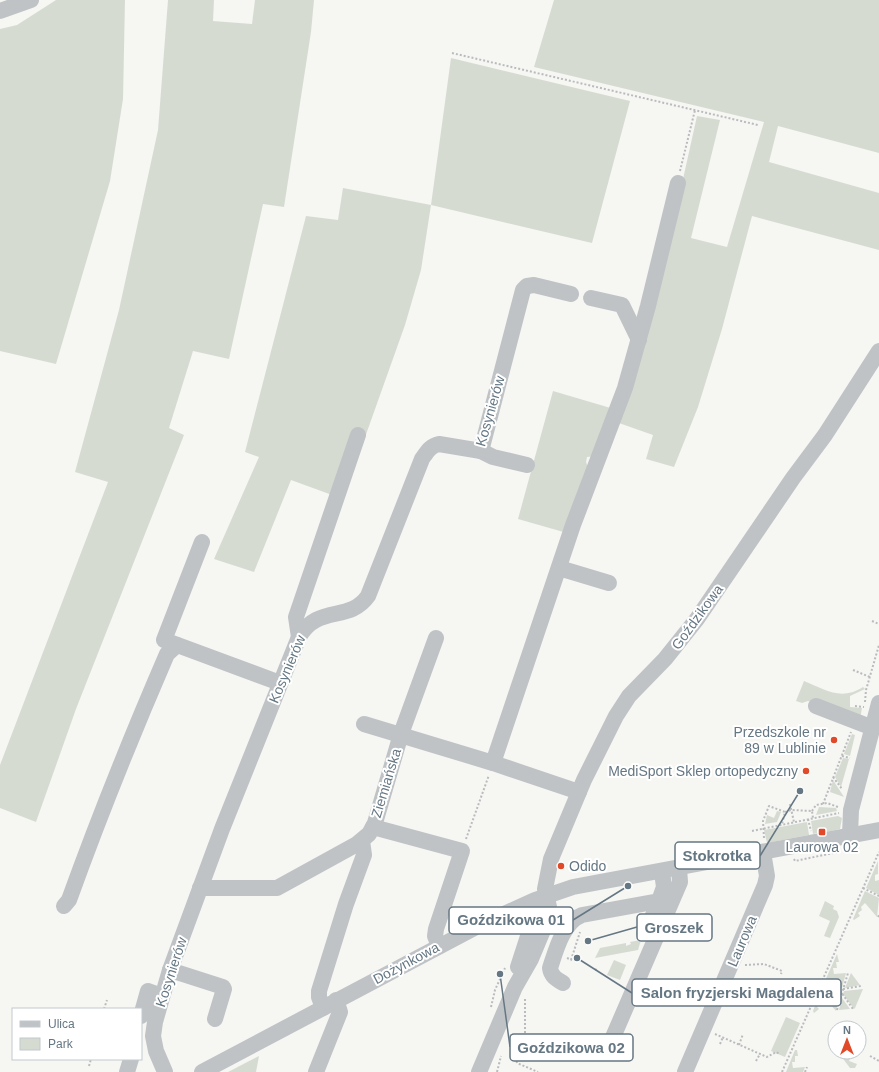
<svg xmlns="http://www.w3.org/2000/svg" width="879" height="1072" font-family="Helvetica,sans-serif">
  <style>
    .green { fill: #d6dbd2 }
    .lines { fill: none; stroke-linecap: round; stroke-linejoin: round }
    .path { stroke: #b9bcbe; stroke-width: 2; stroke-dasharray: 2 2; stroke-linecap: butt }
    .minor { stroke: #bfc3c6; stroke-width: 16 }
    .poi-dot { fill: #e14a28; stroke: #fff; stroke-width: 1.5 }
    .labels { text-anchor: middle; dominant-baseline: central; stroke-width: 4; stroke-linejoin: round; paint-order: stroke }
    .street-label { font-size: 14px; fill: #657783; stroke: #fff }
    .poi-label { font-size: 14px; fill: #657783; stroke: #fff; text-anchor: end }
    .leader { fill: none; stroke: #657783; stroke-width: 1.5 }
    .callout-dot { fill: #657783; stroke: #fff; stroke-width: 1.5 }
    .callout { fill: #fff; stroke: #657783; stroke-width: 1.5 }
    .callout-label { font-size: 15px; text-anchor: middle; font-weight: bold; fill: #657783 }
  </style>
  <rect width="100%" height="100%" fill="#f6f6f3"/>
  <g class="green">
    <path d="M 56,0 L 125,0 L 123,99 L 110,181 L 56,364 L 0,351 L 0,29 L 17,25 Z"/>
    <path d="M 168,0 L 214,0 L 213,21 L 252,24 L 255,0 L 314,0 L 311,32 L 284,207 L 263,204 L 229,359 L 193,351 L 169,428 L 184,435 L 76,709 L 36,822 L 0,808 L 0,765 L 108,482 L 75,472 L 119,310 L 158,130 Z"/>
    <path d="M 554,0 L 879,0 L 879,153 L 778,126 L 769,162 L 879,193 L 879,250 L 752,216 L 722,329 L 698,407 L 674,467 L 646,459 L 653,435 L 616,422 L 667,251 L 697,116 L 720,120 L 691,238 L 727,247 L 764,122 L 534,67 Z"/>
    <path d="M 451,58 L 630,101 L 592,243 L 431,205 L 421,270 L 405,325 L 343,499 L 291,480 L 254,572 L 214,559 L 259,457 L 245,452 L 306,216 L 338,220 L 343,188 L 431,205 Z"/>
    <path d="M 553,391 L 614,409 L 597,456 L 587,457 L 586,462 L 589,470 L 567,533 L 518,519 Z"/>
    <path d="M 804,681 C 826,690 841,701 863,687 L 865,689 L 850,696 L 850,707 L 862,708 L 860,719 L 808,701 L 802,703 L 796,701 Z"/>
    <path d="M 852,734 L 855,735 L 850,756 L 844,754 Z"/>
    <path d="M 843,758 L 849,759 L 841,787 L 835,777 Z"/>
    <path d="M 833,780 L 844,797 L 830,792 Z"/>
    <path d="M 819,807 L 836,808 L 837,811 L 816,815 Z"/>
    <path d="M 777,811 L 781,812 L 777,822 L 765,824 L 767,815 L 774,818 Z"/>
    <path d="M 838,816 L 842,818 L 840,829 L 827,832 L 826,828 L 817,830 L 817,833 L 813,834 L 811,821 Z"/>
    <path d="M 807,822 L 809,835 L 767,843 L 764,830 Z"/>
    <path d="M 878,861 L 878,874 L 875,875 L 875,881 L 879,880 L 879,895 L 866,888 Z"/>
    <path d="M 865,891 L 879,898 L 877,917 L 865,903 L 861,907 L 862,910 L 858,913 L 860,916 L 854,920 L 853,919 Z"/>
    <path d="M 825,901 L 834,906 L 833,909 L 837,911 L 839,917 L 830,938 L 824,936 L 830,921 L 819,916 Z"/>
    <path d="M 641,940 L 638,950 L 595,958 L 600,948 L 626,943 L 626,946 L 631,944 L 630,942 Z"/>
    <path d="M 837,954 L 839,962 L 836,962 L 837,968 L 833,968 L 834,974 L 846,973 L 842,988 L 824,983 Z"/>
    <path d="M 614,960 L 626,965 L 620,980 L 607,975 Z"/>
    <path d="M 851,973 L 860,985 L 845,988 Z"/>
    <path d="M 823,986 L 840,994 L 836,1011 L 824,997 L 819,1000 L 821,1003 L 817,1007 L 819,1009 L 814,1013 L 813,1011 Z"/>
    <path d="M 863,989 L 855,1008 L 854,1009 L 843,994 L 844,991 Z"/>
    <path d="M 842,998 L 850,1009 L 839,1010 Z"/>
    <path d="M 786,1017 L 800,1023 L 785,1057 L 771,1051 Z"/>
    <path d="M 795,1050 L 797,1050 L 798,1056 L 795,1056 L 795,1062 L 792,1062 L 793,1068 L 805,1067 L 803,1072 L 786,1072 Z"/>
    <path d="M 838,1052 L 853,1052 L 849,1061 L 857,1064 L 855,1068 L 850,1068 Z"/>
    <path d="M 259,1056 L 256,1072 L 228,1072 Z"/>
  </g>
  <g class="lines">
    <g class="path">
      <path d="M 452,53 L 758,125"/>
      <path d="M 680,171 L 695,110"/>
      <path d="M 872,621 L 879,624"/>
      <path d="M 853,670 L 870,677"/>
      <path d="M 865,702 L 866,690 L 879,645"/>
      <path d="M 855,706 L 864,707"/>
      <path d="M 842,756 L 850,758"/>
      <path d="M 833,777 L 842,789"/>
      <path d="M 790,804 L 794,822"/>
      <path d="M 823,804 L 851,732"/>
      <path d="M 812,811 L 816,805 L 827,803 L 838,807"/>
      <path d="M 785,812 L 791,810 L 812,811 L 813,818"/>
      <path d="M 808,819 L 811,831"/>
      <path d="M 752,831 L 839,813"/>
      <path d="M 764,838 L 763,821 L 769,806 L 785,812 L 782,824"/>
      <path d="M 466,839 L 489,775"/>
      <path d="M 794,859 L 795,861 L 838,852"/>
      <path d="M 863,888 L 879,896"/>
      <path d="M 878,917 L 879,915"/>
      <path d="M 567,958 L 572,960"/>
      <path d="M 571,960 L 580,932"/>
      <path d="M 745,965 L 764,964 L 782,971 L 781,974"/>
      <path d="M 595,969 L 598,971"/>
      <path d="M 821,984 L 841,992 L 853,1009"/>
      <path d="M 843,989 L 861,986"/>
      <path d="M 525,999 L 525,1039 L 516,1059 L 517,1063 L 538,1072"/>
      <path d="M 491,1007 L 495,990 L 505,968"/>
      <path d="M 104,1009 L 107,1000"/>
      <path d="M 837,1010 L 848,973"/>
      <path d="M 715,1034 L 767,1057 L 776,1052 L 780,1054"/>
      <path d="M 510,1035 L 524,1041"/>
      <path d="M 720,1044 L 723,1037"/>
      <path d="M 739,1045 L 743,1034"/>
      <path d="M 870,1056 L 879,1061"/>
      <path d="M 756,1061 L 760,1054"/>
      <path d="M 89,1066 L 91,1059"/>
      <path d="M 497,1072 L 501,1056"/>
      <path d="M 782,1072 L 879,852"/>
      <path d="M 805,1072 L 807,1067"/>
    </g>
    <g class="minor">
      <path d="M 0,11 L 31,0"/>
      <path d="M 591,298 L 622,305 L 639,340"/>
      <path d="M 481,451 L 493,457 L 527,465"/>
      <path d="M 202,542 L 164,640 L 280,683"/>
      <path d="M 559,568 L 609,583"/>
      <path d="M 299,637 L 296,617 L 358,435"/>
      <path d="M 816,706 L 873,728"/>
      <path d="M 364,724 L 493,763 L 579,792"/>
      <path d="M 493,763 L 573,525 L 625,388 L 648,306 L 678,183"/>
      <path d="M 373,827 L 462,851 L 436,929 L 435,936 L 439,946"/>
      <path d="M 850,835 L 851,810 L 879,703"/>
      <path d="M 200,888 L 277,888 L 357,844 L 369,834 L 375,823 L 401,734 L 436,638"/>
      <path d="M 64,906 L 69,900 C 99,817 132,735 167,654 L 177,645"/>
      <path d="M 644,933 L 648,927 L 659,901"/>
      <path d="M 518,967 L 531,927 L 545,896"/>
      <path d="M 170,970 L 223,987 L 224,989 L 215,1019"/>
      <path d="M 563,983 C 556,979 551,976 550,968 C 556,950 563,922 582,915 L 659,901 L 664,887 L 662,872"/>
      <path d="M 323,1008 L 319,997 L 319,991 L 346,904 L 364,855 L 362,841"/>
      <path d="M 141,1016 L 148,991 L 162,996"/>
      <path d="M 607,1051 L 680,882 L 679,868"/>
      <path d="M 127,1072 L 131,1059"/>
      <path d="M 165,1072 L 156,1051 L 153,1036 L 155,1022 L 170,970 L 222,829 L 299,637 C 318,604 349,623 368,596 L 422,459 C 427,452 430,446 439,444 L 481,451 L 523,290 L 527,286 L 534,285 L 571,294"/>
      <path d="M 202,1072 L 480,925 L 535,900 L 573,887 L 879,830"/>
      <path d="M 316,1072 L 340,1012 L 336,1000"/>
      <path d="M 479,1072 L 515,987 L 531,959 L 544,928 L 549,907 L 545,889 L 551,859 L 584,780 L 616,716 L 629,696 L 665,659 L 697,619 L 793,478 L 825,435 L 879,351"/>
      <path d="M 685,1072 L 765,885 L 767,876 L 763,852"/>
    </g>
  </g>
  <g class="poi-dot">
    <circle cx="834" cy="740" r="4"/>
    <circle cx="806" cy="771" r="4"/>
    <rect x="818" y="828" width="8" height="8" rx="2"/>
    <circle cx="561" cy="866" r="4"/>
  </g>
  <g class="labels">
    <g class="street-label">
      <text transform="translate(490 411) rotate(-74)">Kosynierów</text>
      <text transform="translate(697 617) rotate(-54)">Goździkowa</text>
      <text transform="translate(287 669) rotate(-67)">Kosynierów</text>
      <text transform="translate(386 783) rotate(-73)">Ziemiańska</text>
      <text transform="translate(742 941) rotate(-67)">Laurowa</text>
      <text transform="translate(406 963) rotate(-28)">Dożynkowa</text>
      <text transform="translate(171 972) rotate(-72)">Kosynierów</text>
    </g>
    <g class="poi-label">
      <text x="826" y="732">Przedszkole nr<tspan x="826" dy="16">89 w Lublinie</tspan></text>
      <text x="798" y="771">MediSport Sklep ortopedyczny</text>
      <text x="822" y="847" text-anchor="middle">Laurowa 02</text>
      <text x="569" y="866" text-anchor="start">Odido</text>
    </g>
  </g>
  <path class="leader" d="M800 791L760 856M628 886L573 920M588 941L637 927M577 958L632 993M500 974L510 1047"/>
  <g class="callout-dot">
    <circle cx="800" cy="791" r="4"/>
    <circle cx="628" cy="886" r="4"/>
    <circle cx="588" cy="941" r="4"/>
    <circle cx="577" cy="958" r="4"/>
    <circle cx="500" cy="974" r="4"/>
  </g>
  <g class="callout">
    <rect x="675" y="842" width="85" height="27" rx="4"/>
    <rect x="449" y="907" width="124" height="27" rx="4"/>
    <rect x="637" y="914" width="75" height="27" rx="4"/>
    <rect x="632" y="979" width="209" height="27" rx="4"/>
    <rect x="510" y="1034" width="123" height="27" rx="4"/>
  </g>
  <g class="callout-label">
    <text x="717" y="861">Stokrotka</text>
    <text x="511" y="925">Goździkowa 01</text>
    <text x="674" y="933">Groszek</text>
    <text x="737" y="998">Salon fryzjerski Magdalena</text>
    <text x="571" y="1053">Goździkowa 02</text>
  </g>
  <rect x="12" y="1008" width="130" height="52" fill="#ffffff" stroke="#c1c9cd"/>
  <rect x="20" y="1021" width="20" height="6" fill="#bfc3c6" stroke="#c1c9cd"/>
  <text x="48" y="1028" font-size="12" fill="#657783">Ulica</text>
  <rect x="20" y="1038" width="20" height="12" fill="#d6dbd2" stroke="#c1c9cd"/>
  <text x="48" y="1048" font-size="12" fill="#657783">Park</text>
  <g transform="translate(847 1040)"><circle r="19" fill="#ffffff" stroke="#c1c9cd"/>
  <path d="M0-3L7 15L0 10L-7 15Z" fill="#e14a28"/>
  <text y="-6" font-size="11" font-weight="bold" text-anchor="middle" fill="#657783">N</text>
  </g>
</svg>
